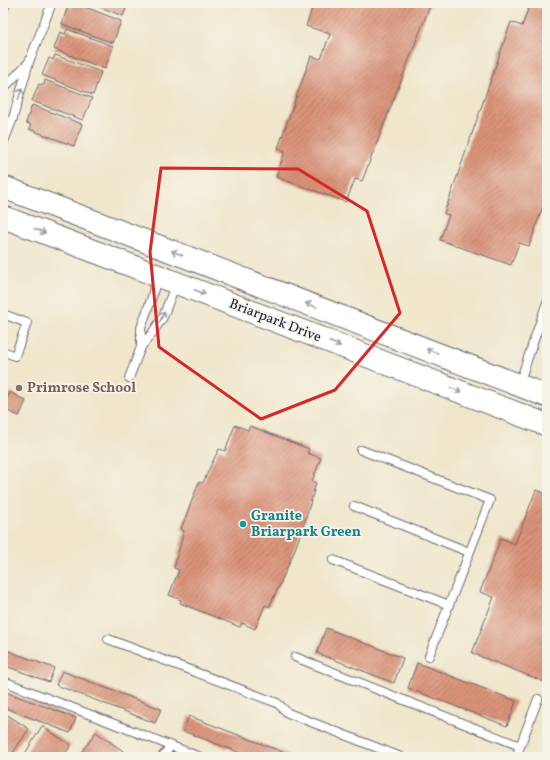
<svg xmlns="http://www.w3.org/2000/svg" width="550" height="760" font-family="Vollkorn,serif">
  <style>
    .building { fill: url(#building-hatch) }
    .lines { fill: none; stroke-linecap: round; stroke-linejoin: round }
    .lane-casing { stroke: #6a676d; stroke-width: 10 }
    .secondary-casing { stroke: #6a676d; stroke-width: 24 }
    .lane { stroke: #fff; stroke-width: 8 }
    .secondary { stroke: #fff; stroke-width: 22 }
    .oneway { stroke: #9c9ca7 }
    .marked { fill: none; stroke: #d62828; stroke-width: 3; stroke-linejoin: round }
    .education-dot { fill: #8d6e63; stroke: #f7f3e8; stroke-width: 1.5 }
    .culture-dot { fill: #0f9aa8; stroke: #f7f3e8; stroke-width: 1.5 }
    .labels { text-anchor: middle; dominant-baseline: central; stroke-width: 3.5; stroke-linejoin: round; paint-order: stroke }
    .street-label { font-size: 14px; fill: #22223b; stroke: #f7f3e8 }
    .education-label { font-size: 14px; font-weight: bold; fill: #785e54; stroke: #f7f3e8; text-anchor: start }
    .culture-label { font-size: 14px; font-weight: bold; fill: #0d838f; stroke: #f7f3e8; text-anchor: start }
  </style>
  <defs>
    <pattern id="building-hatch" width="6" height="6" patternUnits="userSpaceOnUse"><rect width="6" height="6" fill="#da9379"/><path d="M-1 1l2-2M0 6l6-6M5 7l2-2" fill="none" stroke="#b07864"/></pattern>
  </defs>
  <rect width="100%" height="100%" fill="#f7f3e8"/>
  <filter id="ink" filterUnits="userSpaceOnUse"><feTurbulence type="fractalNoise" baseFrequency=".025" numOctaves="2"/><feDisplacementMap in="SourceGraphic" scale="8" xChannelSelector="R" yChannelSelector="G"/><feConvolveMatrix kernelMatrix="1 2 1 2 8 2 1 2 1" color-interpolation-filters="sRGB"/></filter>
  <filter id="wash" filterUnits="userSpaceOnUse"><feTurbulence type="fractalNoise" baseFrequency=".012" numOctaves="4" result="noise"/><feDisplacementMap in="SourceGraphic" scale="16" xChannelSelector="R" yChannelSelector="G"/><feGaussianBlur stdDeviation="0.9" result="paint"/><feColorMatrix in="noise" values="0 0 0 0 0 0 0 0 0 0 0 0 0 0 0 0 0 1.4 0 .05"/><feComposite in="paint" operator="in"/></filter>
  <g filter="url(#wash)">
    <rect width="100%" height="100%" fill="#efe6cb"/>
    <g id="blocks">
      <g class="building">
        <path d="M 3,3 L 11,3 L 3,24 Z"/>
        <path d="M 75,3 L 121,21 L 113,43 L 62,24 L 68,6 L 73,8 Z"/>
        <path d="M 90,3 L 128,3 L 123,16 Z"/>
        <path d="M 314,3 L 431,3 L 362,181 L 355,179 L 346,202 L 276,177 L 285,151 L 278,148 L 311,56 L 321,59 L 330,34 L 306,26 Z"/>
        <path d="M 530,4 L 547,10 L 547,195 L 529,246 L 519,243 L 511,265 L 440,240 L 449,215 L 444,214 L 511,22 L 522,26 Z"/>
        <path d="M 67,29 L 113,46 L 105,69 L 54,49 L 60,32 L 65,34 Z"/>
        <path d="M 55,55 L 101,72 L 93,95 L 42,75 L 49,58 L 53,60 Z"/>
        <path d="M 45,80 L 92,98 L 83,120 L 32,101 L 39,84 L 44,85 Z"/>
        <path d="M 32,105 L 82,124 L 74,146 L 29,129 L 31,125 L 26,123 Z"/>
        <path d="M 10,392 L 26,401 L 19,416 L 3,409 L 3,407 Z"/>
        <path d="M 235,425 L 248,430 L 250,426 L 309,449 L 307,453 L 321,458 L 312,481 L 316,483 L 306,518 L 294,552 L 280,584 L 269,607 L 265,605 L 255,629 L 242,623 L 240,627 L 180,603 L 181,600 L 169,595 L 179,570 L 174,568 L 184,531 L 181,529 L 199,482 L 203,483 L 210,467 L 219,449 L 225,451 Z"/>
        <path d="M 536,490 L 547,494 L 547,683 L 472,653 L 494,597 L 480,592 L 501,538 L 515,544 Z"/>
        <path d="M 326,628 L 403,658 L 394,683 L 317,653 Z"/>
        <path d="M 3,649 L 54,668 L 49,682 L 3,665 Z"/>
        <path d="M 417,663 L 516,701 L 507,726 L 408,688 Z"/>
        <path d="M 62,671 L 161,709 L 155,723 L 56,685 Z"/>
        <path d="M 3,691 L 76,718 L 70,733 L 3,707 Z"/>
        <path d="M 3,712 L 29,729 L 10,757 L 3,757 Z"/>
        <path d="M 189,716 L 288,754 L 287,757 L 251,757 L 183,731 Z"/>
        <path d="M 42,726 L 71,745 L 63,757 L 23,757 Z"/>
        <path d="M 96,732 L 123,751 L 119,757 L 78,757 Z"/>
      </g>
    </g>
  </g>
  <g filter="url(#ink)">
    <use href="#blocks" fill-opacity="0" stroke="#6a676d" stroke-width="1"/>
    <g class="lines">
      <g class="lane-casing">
        <g id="lane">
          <path d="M 3,89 L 28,63"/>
          <path d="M 3,144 L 13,118 L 29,62 L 52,3"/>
          <path d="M 3,314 L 27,323 L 15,356 L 3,351"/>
          <path d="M 141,347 L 153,332 L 163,317 L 176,283"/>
          <path d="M 129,378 L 141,347 L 141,328 L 152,297 L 157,276"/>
          <path d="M 519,384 L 547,302"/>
          <path d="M 361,450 L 490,500 L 429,656"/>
          <path d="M 354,506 L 469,552"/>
          <path d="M 333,560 L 449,605"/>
          <path d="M 108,639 L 277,703 L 288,713 L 401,757"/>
          <path d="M 295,657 L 520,746"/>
          <path d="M 3,681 L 200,757"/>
          <path d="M 162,757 L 171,746"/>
          <path d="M 516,757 L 538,699"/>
        </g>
      </g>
      <g class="secondary-casing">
        <g id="secondary">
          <path d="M 3,187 L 111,228 L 547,396"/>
          <path d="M 3,217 L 101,254 L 547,425"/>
        </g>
      </g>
      <use href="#lane" class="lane"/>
      <use href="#secondary" class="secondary"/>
    </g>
    <defs><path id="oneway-shaft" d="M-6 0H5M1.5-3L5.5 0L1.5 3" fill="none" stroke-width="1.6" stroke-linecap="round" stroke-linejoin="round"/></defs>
    <g class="oneway">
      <use href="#oneway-shaft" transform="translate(20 94) rotate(-74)"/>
      <use href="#oneway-shaft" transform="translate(40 231) rotate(21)"/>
      <use href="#oneway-shaft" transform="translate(177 253) rotate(-159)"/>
      <use href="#oneway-shaft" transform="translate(200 292) rotate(21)"/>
      <use href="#oneway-shaft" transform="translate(311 305) rotate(-159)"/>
      <use href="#oneway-shaft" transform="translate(162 317) rotate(-63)"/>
      <use href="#oneway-shaft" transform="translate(335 344) rotate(21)"/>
      <use href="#oneway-shaft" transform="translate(432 351) rotate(-159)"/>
      <use href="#oneway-shaft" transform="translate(456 390) rotate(21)"/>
    </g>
  </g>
  <path class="marked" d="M 161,168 L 298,169 L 367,211 L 400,313 L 335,390 L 261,419 L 159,347 L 150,252 Z"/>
  <circle class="education-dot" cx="19" cy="388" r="4"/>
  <circle class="culture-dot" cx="243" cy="524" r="4"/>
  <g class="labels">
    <g class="street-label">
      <text transform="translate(275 321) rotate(21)">Briarpark Drive</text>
    </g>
    <g class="education-label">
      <text x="27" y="388">Primrose School</text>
    </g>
    <g class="culture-label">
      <text x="251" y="516">Granite<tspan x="251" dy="16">Briarpark Green</tspan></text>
    </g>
  </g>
  <rect width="550" height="760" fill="none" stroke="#f7f3e8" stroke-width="16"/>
</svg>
